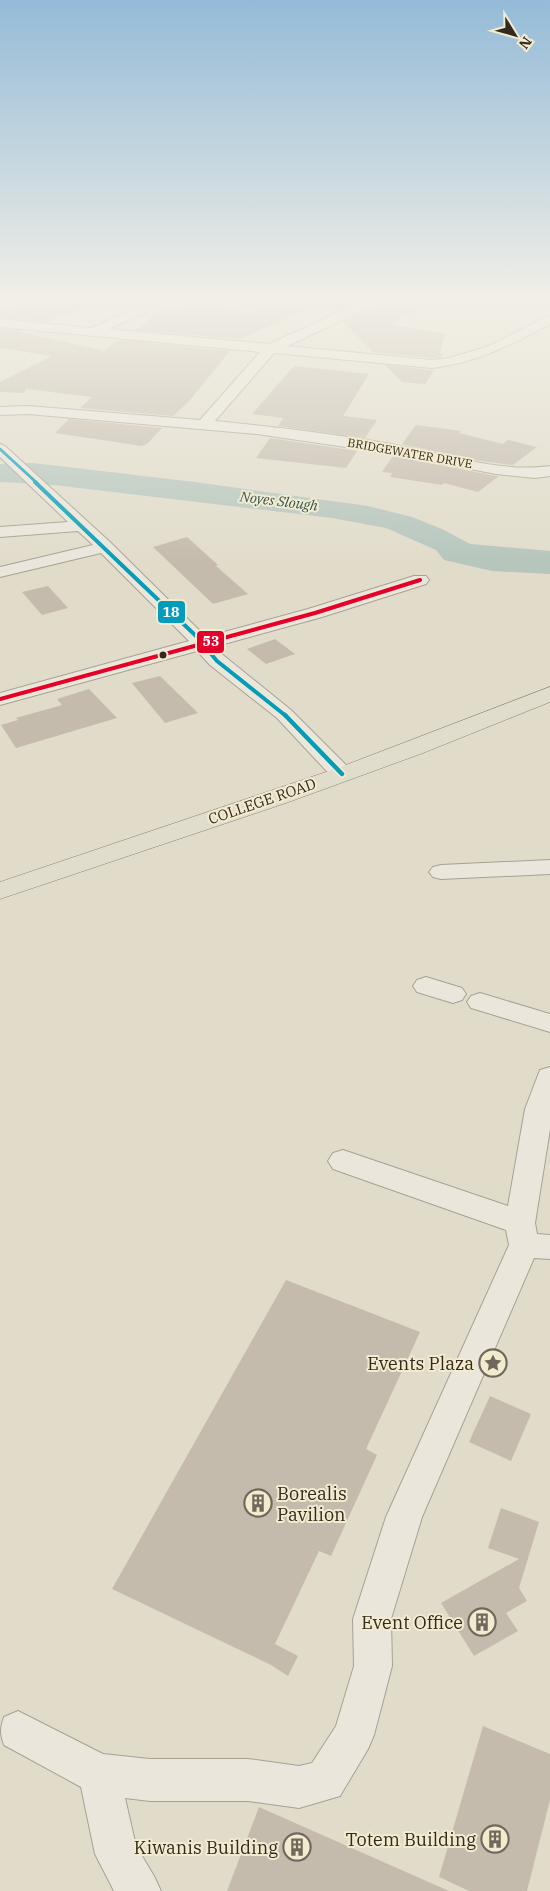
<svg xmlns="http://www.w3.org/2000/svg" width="550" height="1891" font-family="'IBM Plex Serif',serif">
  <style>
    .water { fill: #b6c6bd }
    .building { fill: #c4bbac }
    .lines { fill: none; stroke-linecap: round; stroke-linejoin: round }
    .minor-casing { stroke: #a6a194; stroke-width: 2 }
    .major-casing { stroke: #8c867a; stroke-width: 1 }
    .minor { fill: #eae6dc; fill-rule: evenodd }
    .major { fill: #e1ddcd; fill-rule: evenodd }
    .bus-1-far2-casing { stroke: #f2ebd0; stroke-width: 5 }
    .bus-1-far1-casing { stroke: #f2ebd0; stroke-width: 6 }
    .bus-1-casing { stroke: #f2ebd0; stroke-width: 8 }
    .bus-2-casing { stroke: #f2ebd0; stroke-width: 6 }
    .bus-1-far2 { stroke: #059cbc; stroke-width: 3 }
    .bus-1-far1 { stroke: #059cbc; stroke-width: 4 }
    .bus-1 { stroke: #059cbc; stroke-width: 4.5 }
    .bus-2 { stroke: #e4002b; stroke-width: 4 }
    .bus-dot { fill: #332a1d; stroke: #f2ebd0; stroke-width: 2 }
    .labels { text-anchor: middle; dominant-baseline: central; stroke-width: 4; stroke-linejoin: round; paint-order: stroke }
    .far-street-label { font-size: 12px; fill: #332a1d; stroke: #f2ebd0 }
    .far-water-label { font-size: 14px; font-style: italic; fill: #2e5252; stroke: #f2ebd0 }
    .street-label { font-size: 15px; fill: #332a1d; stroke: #f2ebd0 }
    .near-poi-label { font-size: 18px; fill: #332a1d; stroke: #f2ebd0; text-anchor: end }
    .line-badge { stroke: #f2ebd0; stroke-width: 2 }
    .badge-label { font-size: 14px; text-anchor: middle; font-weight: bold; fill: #fff }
  </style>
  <rect width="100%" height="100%" fill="#e1dcca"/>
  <path class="water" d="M 33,463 L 195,482 L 368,506 L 412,517 L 442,529 L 470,544 L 550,551 L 550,574 L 492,571 L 444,560 L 436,550 L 386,528 L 332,518 L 54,485 L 0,482 L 0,464 Z"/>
  <g class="building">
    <path d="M 28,301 L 99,301 L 100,303 L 48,322 L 0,317 L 0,311 Z"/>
    <path d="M 204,301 L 254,314 L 256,301 L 360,301 L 334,313 L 324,303 L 240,339 L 135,330 L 164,309 L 170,311 Z"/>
    <path d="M 381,301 L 440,301 L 390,324 L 445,334 L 440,353 L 443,354 L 442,357 L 432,358 L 373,352 L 343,322 L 378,306 Z"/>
    <path d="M 0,329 L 22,331 L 20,332 L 105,351 L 114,342 L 120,340 L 230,351 L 189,401 L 173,416 L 80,408 L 92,397 L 26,389 L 24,393 L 0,392 L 0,382 L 52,356 L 0,348 Z"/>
    <path d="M 385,365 L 432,370 L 434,370 L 425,384 L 402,382 Z"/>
    <path d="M 294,366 L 369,374 L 343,416 L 377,420 L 365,438 L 278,426 L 283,418 L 252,414 Z"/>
    <path d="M 69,419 L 162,428 L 147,444 L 142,446 L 55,433 Z"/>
    <path d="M 416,425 L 461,431 L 459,433 L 503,444 L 508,440 L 537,447 L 513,465 L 473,460 L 402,444 Z"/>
    <path d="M 270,438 L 357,451 L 346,468 L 256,458 Z"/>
    <path d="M 393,456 L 496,476 L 499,476 L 478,492 L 444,483 L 442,485 L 390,477 L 392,473 L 382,472 Z"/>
    <path d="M 187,537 L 218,565 L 216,566 L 248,594 L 213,604 L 153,547 Z"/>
    <path d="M 48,586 L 68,608 L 42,615 L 22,592 Z"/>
    <path d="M 275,639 L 295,654 L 266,664 L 247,649 Z"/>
    <path d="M 160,676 L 198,713 L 165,723 L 132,683 Z"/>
    <path d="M 89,689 L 117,718 L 16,748 L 1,725 L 18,720 L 16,718 L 62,705 L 57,699 Z"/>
    <path d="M 286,1280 L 420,1332 L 366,1449 L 377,1455 L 331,1556 L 319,1551 L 275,1644 L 298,1656 L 288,1676 L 271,1665 L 112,1589 Z"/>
    <path d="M 490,1396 L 531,1414 L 511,1461 L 469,1442 Z"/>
    <path d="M 501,1508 L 539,1522 L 519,1588 L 527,1601 L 506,1613 L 518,1631 L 474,1656 L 441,1603 L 519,1559 L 488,1548 Z"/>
    <path d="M 483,1726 L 550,1754 L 550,1800 L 527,1891 L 469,1891 L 439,1877 Z"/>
    <path d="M 259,1807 L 449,1891 L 227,1891 Z"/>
  </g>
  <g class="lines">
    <g class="minor-casing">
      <g id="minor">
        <path d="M 155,301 L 171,301 L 109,329 L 269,344 L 364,301 L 379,301 L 377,304 L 287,346 L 432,360 L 449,358 L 489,346 L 550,315 L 550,324 C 511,345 476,363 432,368 L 274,353 L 215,421 C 275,427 336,434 396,445 C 446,454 499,473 550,466 L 550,476 L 535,478 L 496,474 L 393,454 L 257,434 L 28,414 L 0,415 L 0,407 L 28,406 L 200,420 L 260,352 L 0,327 L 0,319 L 91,328 Z"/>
        <path d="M 0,444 L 5,446 L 111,543 L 206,637 L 308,609 L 414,576 L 426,576 L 429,580 L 426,584 L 322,617 L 213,647 L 291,710 L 350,769 L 353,774 L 350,779 L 342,781 L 334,779 L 277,718 L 210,665 L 197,651 L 0,705 L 0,693 L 189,641 L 101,553 L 0,577 L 0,567 L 93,545 L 78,531 L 0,537 L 0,527 L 68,522 L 0,457 Z"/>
        <path d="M 550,860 L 550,874 L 441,879 L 433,877 L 429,872 L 433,867 L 441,865 Z"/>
        <path d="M 426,977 L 462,988 L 466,994 L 462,1000 L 453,1003 L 417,992 L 413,986 L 417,980 Z"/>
        <path d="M 480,993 L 550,1014 L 550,1032 L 471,1008 L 467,1002 L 471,996 Z"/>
        <path d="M 550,1067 L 550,1129 L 535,1223 L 537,1234 L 550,1235 L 550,1259 L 534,1258 L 422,1517 L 391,1619 L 392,1666 L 374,1735 L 368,1749 L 340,1796 L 299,1808 L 248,1801 L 150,1801 L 125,1798 L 136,1846 L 154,1876 L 161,1891 L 114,1891 L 95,1854 L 81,1787 L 4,1745 C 0,1734 0,1728 4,1717 L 18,1711 L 103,1754 L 150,1759 L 248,1759 L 299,1766 L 312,1763 L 336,1726 L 354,1666 L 353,1619 L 386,1517 L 509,1245 L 506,1230 L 333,1169 L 328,1161 L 333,1153 L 343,1150 L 508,1206 L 525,1109 L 540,1070 Z"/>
      </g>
    </g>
    <g class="major-casing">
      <path id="major" d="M 550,687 L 550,702 L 423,753 L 286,803 L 0,899 L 0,882 L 338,768 Z"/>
    </g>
    <use href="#minor" class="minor"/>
    <use href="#major" class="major"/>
    <g class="bus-1-far2-casing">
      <path id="bus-1-far2" d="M 0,449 L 37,483"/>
    </g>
    <g class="bus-1-far1-casing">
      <path id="bus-1-far1" d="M 35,482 L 195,635 L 217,661 L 286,716"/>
    </g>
    <g class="bus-1-casing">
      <path id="bus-1" d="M 285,715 L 342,774"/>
    </g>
    <g class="bus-2-casing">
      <path id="bus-2" d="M 0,699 L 315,613 L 420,580"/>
    </g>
    <use href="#bus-1-far2" class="bus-1-far2"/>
    <use href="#bus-1-far1" class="bus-1-far1"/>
    <use href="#bus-1" class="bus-1"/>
    <use href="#bus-2" class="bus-2"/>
  </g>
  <linearGradient id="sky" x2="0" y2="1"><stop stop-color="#94bbd7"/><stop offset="0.53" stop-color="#f2efe7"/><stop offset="1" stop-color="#f2efe7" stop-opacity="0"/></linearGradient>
  <rect width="550" height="565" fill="url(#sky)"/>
  <defs>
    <g id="sight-ring" transform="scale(1.4375)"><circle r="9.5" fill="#f2ebd0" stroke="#70685a" stroke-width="1.5"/><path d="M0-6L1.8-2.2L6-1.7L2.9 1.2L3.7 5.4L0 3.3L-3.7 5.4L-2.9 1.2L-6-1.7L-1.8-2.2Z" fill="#70685a"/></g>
    <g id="building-ring" transform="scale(1.4375)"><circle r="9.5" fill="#f2ebd0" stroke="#70685a" stroke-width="1.5"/><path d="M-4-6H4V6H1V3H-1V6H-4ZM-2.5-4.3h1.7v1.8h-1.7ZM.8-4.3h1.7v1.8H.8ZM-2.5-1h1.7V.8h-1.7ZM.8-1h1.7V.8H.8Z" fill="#70685a"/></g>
  </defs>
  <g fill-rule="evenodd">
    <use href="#sight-ring" x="493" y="1363"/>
    <use href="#building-ring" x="258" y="1503"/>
    <use href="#building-ring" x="482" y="1622"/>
    <use href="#building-ring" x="495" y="1839"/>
    <use href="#building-ring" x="297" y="1847"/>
  </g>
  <circle class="bus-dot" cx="163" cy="655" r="4.5"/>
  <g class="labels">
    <g class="far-street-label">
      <text transform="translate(410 453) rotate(10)">BRIDGEWATER DRIVE</text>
    </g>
    <g class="far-water-label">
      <text transform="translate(279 501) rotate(7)">Noyes Slough</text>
    </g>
    <g class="street-label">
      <text transform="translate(262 801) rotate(-19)">COLLEGE ROAD</text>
    </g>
    <g class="near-poi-label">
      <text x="474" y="1363">Events Plaza</text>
      <text x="277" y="1493" text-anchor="start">Borealis<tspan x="277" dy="21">Pavilion</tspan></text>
      <text x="463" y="1622">Event Office</text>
      <text x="476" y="1839">Totem Building</text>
      <text x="278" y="1847">Kiwanis Building</text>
    </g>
  </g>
  <g class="line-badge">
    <rect x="157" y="600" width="29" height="24" rx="5" fill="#059cbc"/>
    <rect x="196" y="630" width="29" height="24" rx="5" fill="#e4002b"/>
  </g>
  <g class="badge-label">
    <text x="171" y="617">18</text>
    <text x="211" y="646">53</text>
  </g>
  <g transform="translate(515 35) rotate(127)" stroke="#f2ebd0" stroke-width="4" paint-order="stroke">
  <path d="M0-4L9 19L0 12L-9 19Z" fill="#332a1d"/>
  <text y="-8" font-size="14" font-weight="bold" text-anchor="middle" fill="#332a1d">N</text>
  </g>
</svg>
